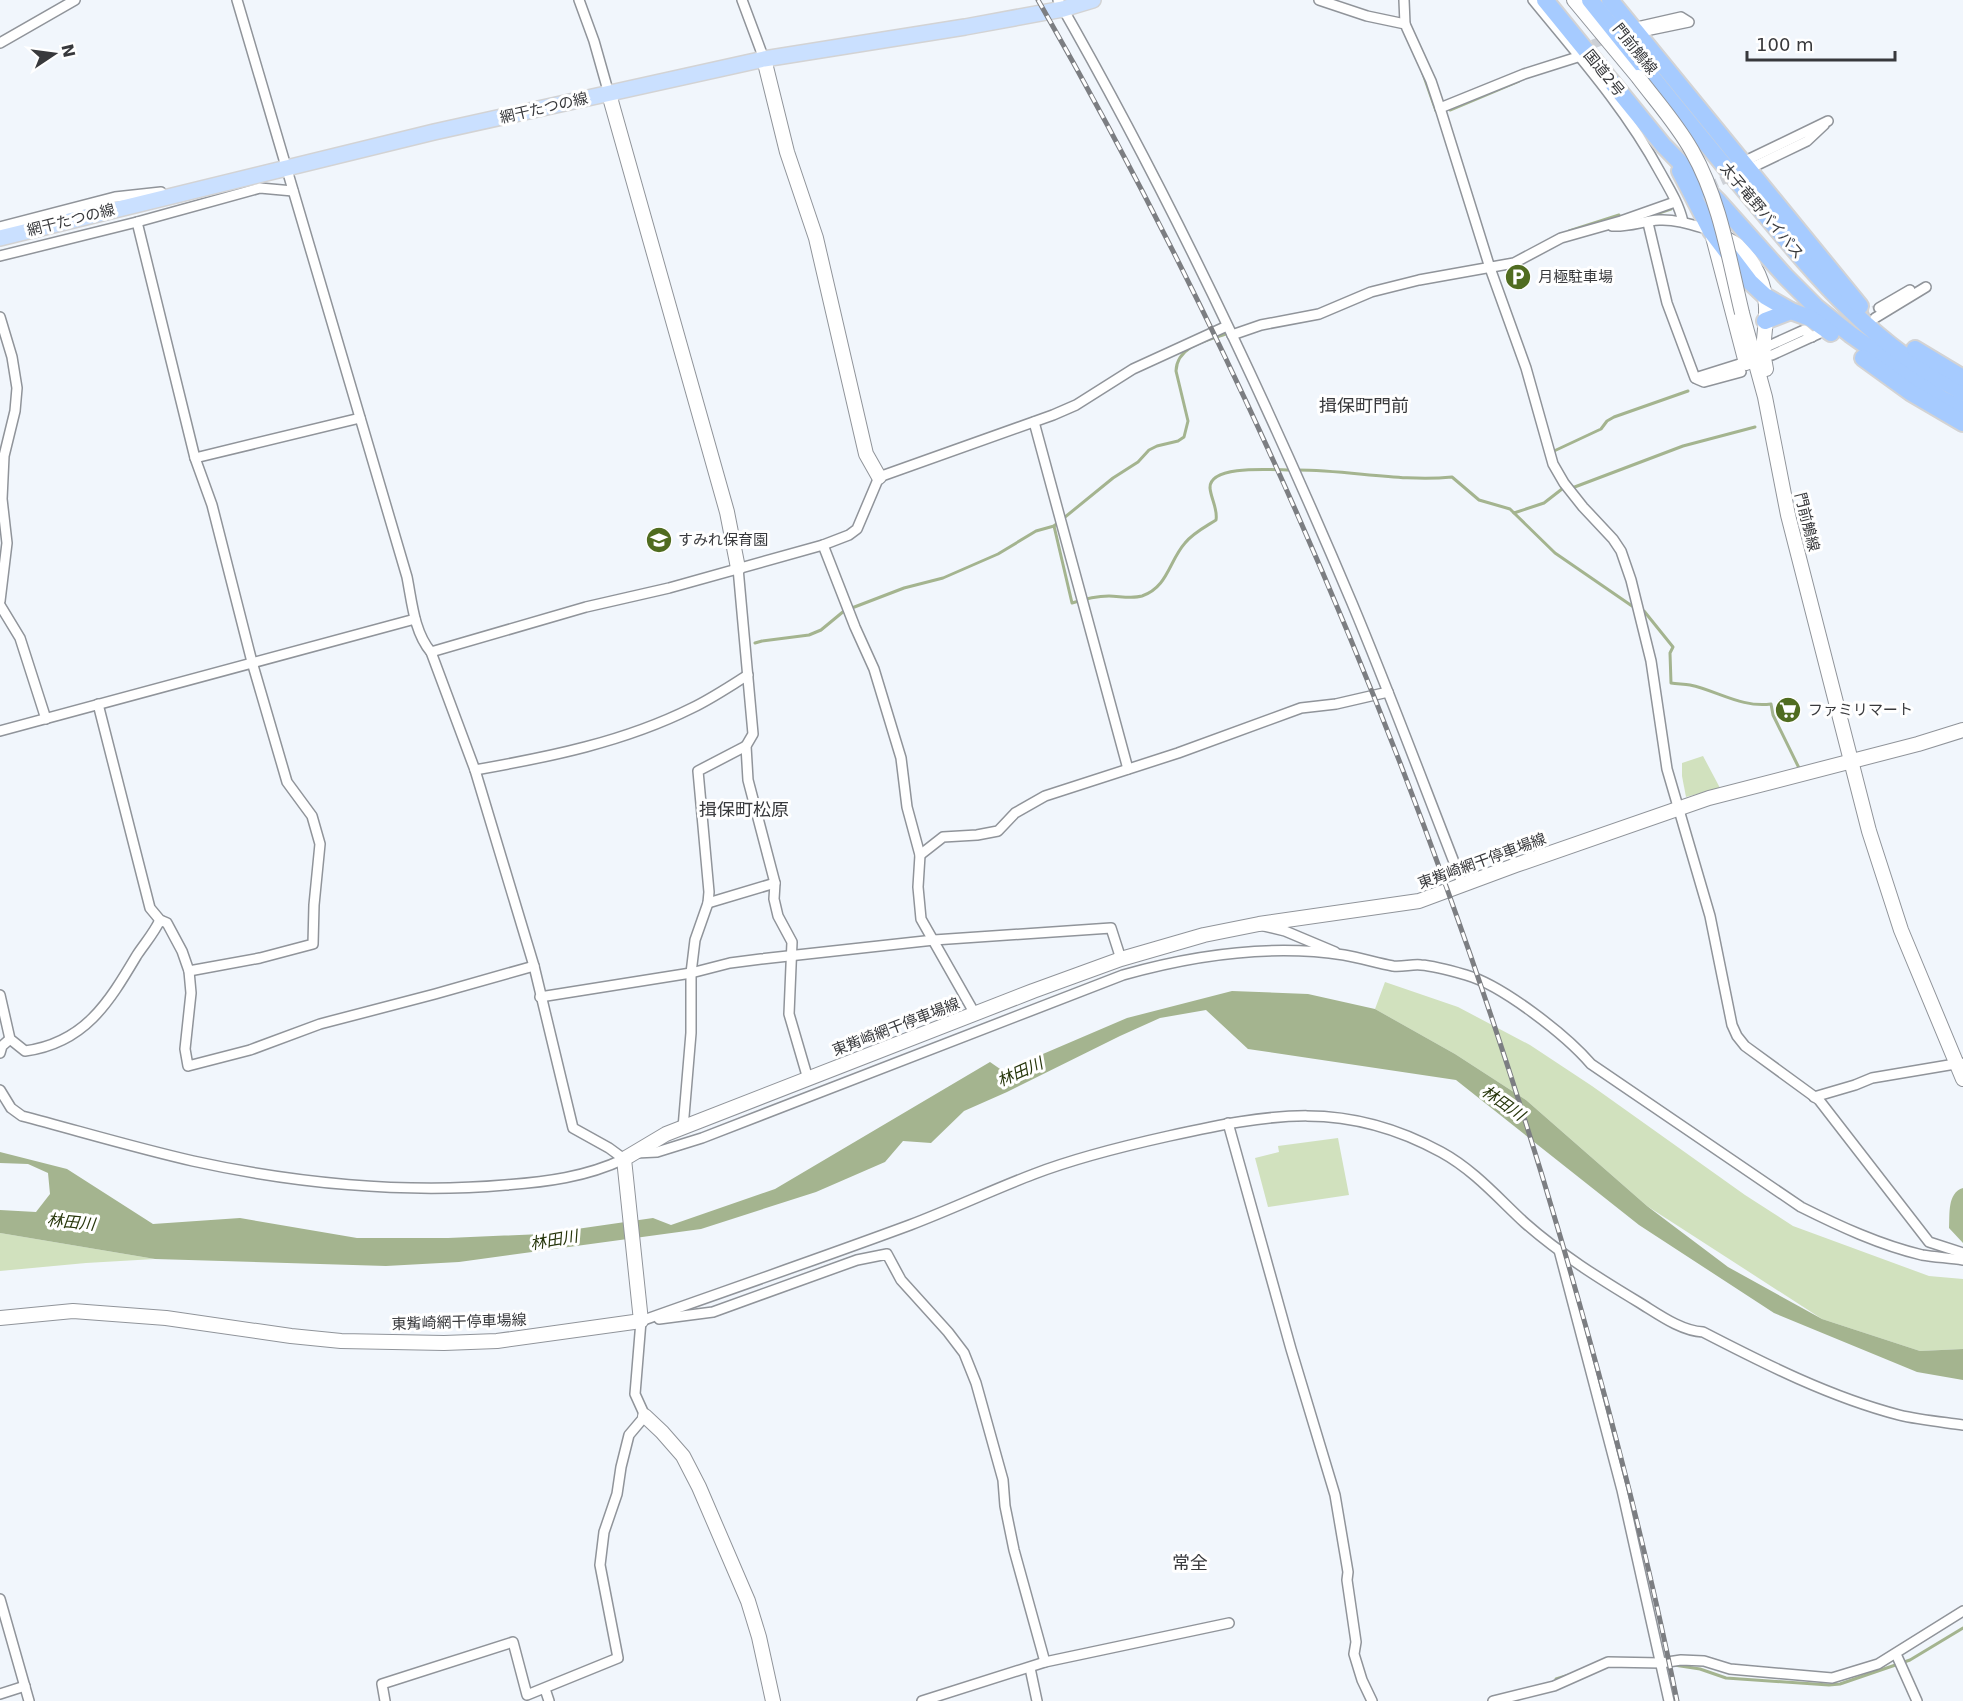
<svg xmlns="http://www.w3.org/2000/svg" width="1963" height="1701" font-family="'DejaVu Sans','Noto Sans JP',sans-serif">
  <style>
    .green { fill: #d1e1be }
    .forest { fill: #a9ba94 }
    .water { fill: #a4b48f }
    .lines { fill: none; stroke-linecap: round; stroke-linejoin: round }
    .stream { stroke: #a4b48f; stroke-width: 3 }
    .street-tunnel { stroke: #ccd0d6; stroke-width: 9; stroke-dasharray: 9 4.5; stroke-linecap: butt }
    .street-casing { stroke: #90949a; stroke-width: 12 }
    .secondary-casing { stroke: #90949a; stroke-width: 16 }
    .primary-casing { stroke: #d3d3d4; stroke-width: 18 }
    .highway-casing { stroke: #d3d3d4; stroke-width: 20 }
    .street { stroke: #fff; stroke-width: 9 }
    .secondary { stroke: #fff; stroke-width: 14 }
    .primary { stroke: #cae0ff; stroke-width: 15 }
    .highway { stroke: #a6cbff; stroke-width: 16 }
    .rail-casing { stroke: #7c7e82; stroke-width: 5 }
    .rail { stroke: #fff; stroke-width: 3; stroke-dasharray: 9; stroke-linecap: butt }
    .secondary-bridge-casing { stroke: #90949a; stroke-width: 16; stroke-linecap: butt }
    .secondary-bridge { stroke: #fff; stroke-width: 14 }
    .labels { text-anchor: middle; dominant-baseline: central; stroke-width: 6; stroke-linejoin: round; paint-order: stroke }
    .street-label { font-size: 15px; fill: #38393c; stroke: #fff }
    .poi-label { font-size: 15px; fill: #38393c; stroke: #fff; text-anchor: start }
    .water-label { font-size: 16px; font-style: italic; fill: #27360b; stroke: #fff }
    .quarter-label { font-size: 18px; fill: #38393c; stroke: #fff }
  </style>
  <rect width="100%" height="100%" fill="#f1f6fc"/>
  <g class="green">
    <path d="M 1703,756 L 1720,788 L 1686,797 L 1682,776 L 1682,763 Z"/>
    <path d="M 1385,982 L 1458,1007 L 1530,1045 L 1592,1086 L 1745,1195 L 1793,1226 L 1929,1276 L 1963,1279 L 1963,1349 L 1920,1351 L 1822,1319 L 1647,1206 L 1526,1100 L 1455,1054 L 1375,1009 Z"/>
    <path d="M 1338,1138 L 1349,1195 L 1268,1207 L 1255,1158 L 1279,1152 L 1278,1146 Z"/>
    <path d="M 0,1233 L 155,1259 L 86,1263 L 0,1271 Z"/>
  </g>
  <path class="forest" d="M 1963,1188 L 1963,1243 L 1949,1228 C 1950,1214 1947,1193 1963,1188 Z"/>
  <path class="water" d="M 1232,991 L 1308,994 L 1375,1009 L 1455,1054 L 1526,1100 L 1647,1206 L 1728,1267 L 1822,1319 L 1920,1351 L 1963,1349 L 1963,1380 L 1917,1372 L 1774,1313 L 1639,1225 L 1456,1080 L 1248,1049 L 1206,1010 L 1160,1018 L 1120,1036 L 1007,1092 L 964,1111 L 931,1143 L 903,1141 L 885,1162 L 816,1192 L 701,1229 L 459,1262 L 386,1266 L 155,1259 L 0,1233 L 0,1210 L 36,1212 L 50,1194 L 48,1173 L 28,1164 L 0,1163 L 0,1152 L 67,1169 L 153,1224 L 240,1218 L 357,1238 L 448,1238 L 542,1234 L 653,1218 L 671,1225 L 775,1189 L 990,1062 L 1003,1071 L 1127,1018 Z"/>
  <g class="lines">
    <g class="stream">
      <path d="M 1422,71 L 1436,111"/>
      <path d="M 1450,110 L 1519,81"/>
      <path d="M 1644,218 L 1671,209"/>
      <path d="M 1569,231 L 1619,215"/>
      <path d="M 1554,454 L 1554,451 L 1601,429 L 1607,421 L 1614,417 L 1688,391"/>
      <path d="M 1297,470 C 1350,470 1400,482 1452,477 L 1479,500 L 1510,509 L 1514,513 L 1544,503 L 1562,489"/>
      <path d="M 1570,486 L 1572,488 L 1683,446 L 1755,427"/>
      <path d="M 1514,513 L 1555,553 L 1632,606"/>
      <path d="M 1054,526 L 1072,603 C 1084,599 1096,596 1109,596 C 1119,596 1132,599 1142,596 C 1168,587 1169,561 1185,543 C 1193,533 1205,527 1216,520 C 1218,509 1211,499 1210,488 C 1209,464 1275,470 1291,470"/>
      <path d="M 1644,611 L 1673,647 L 1670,653 L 1671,683 C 1677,684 1684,684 1690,685 C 1718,691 1742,708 1771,704 L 1773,715 L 1799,768"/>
      <path d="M 755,643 L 762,641 L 809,635 L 821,630 L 844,611 L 904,588 L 943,578 L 998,554 L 1036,531 L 1054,526 L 1113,478 L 1138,462 L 1149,450 L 1157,446 L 1178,441 L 1184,437 L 1188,421 L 1176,371 C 1177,345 1209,340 1229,333"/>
      <path d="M 1674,1665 L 1700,1669 L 1726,1678 L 1829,1685 L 1840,1684 L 1910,1660 L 1963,1628"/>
      <path d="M 1556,1679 L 1569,1675"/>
    </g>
    <g class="street-tunnel">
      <path d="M 1580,49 L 1609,38"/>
      <path d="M 1672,203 L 1734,175"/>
      <path d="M 1836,326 L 1879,308"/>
    </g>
    <g class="street-casing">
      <g id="street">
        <path d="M 579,0 L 594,41 L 609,94"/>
        <path d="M 742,0 L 764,59"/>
        <path d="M 1058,0 C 1169,194 1265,397 1352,603 C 1391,696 1426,791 1463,885"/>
        <path d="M 1319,0 L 1367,16 L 1405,24 L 1431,81 L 1440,108 L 1490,268 L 1526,368 L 1553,464 L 1564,483 L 1583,507 L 1613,539 L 1621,551 L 1631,580 L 1651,661 L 1667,769 L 1710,916 L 1732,1025 L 1737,1036 L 1745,1046 L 1819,1100 L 1929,1242 L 1963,1253"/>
        <path d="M 1404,0 L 1405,24"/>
        <path d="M 1533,0 C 1578,55 1626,109 1660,172 C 1669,188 1679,204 1683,222"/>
        <path d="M 1636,33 L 1689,22 L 1681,17 L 1637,27"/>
        <path d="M 0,43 L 75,0"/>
        <path d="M 1440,108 L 1524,74 L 1584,55"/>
        <path d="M 1741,163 L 1828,121"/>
        <path d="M 1755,166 L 1807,141 L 1824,125"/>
        <path d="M 137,222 L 195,458 L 360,418"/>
        <path d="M 1648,223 L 1667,303 L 1695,378 L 1746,362"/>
        <path d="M 1612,226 C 1630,227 1642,221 1659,220 C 1676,219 1693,225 1710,230"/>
        <path d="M 0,227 L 115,197 L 161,192"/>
        <path d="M 0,256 L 137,222 L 260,188 L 293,191"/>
        <path d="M 1879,308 L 1910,290"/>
        <path d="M 0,317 L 12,357 L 17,388 L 15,411 L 4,456 L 2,499 L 7,543 L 0,601"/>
        <path d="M 1875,318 L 1926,287"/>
        <path d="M 1232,335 L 1261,325 L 1319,314 L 1371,292 L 1419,280 L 1514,263 L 1561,238 L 1621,221 L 1672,203"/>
        <path d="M 1762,349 L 1804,330 L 1812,337"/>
        <path d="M 1772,355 L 1818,334"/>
        <path d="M 1697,379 L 1704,382 L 1741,372"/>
        <path d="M 1034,422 L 1128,769"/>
        <path d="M 823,545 L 855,627 L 874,669 L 901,758 L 907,807 L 920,855 L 918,887 L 921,919 L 975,1014"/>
        <path d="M 738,568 L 753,734 L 746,746 L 748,780 L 775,883 L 774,899 L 778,916 L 792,942 L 789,1014 L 808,1079"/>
        <path d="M 0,605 L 20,638 L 46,719"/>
        <path d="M 431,652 L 586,607 L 669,588 L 823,545 L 849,535 L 857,529 L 879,477 L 1053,415 L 1076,405 L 1133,369 L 1227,326"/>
        <path d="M 98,704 L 150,908 L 160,920 L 167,923 L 182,951 L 189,971 L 191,993 L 185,1049 L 188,1066 L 250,1050 L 320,1024 L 435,994 L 534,966"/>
        <path d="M 0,731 L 415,619"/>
        <path d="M 475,770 C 549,757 624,742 692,708 C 711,699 730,686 748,675"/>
        <path d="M 920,855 L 943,837 L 977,835 L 998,831 L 1015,813 L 1045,796 L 1178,753 L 1301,708 L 1336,704 L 1388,692"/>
        <path d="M 708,903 L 775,883"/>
        <path d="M 1264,926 L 1285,931 L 1335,952"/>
        <path d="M 189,971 L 260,958 L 313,944 L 314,905 L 320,844 L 312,816 L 287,782 L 252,662 L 212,505 L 195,458"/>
        <path d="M 0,995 L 10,1039 L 25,1051 C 85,1043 109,1002 137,955 C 145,943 154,933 160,920"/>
        <path d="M 540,997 L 691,973 L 730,963 L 761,959 L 934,940 L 1111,928 L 1121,959"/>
        <path d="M 0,1053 L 2,1046 L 10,1039"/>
        <path d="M 0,1090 L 11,1108 L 22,1116 C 79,1131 136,1148 193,1161 C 293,1183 403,1194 505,1185 C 546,1182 586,1177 624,1159 L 609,1148 L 573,1128 L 534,966 L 475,770 L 431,652 C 414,632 412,602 407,577 L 237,0"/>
        <path d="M 1814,1097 L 1855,1085 L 1872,1078 L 1961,1063"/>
        <path d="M 1228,1123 L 1291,1349 L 1335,1495 L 1348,1572 L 1347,1580 L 1356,1642 L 1354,1654 L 1362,1680 L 1372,1701"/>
        <path d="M 683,1128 L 691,1033 L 691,973 L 695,940 L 708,903 L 709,892 L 698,771 L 746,746"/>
        <path d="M 636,1153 L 657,1152 L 702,1138 L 1123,975 C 1194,955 1271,944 1344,955 C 1361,958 1377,963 1393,966 C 1403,967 1412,964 1421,965 C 1435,966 1452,971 1466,975 C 1502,985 1566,1035 1591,1064 L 1801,1207 C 1839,1226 1880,1245 1922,1255 C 1935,1257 1949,1258 1963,1260"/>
        <path d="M 1559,1250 L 1622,1490 L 1669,1701"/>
        <path d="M 659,1319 L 713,1312 L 857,1260 L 887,1254 L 901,1280 L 948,1332 L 964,1353 L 976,1383 L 1003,1480 L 1005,1506 L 1014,1550 L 1045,1662"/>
        <path d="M 641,1321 C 731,1289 821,1258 910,1225 C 952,1209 992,1190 1034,1174 C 1078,1157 1124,1146 1169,1136 C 1270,1114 1345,1099 1441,1152 C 1474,1170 1498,1198 1525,1223 C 1560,1254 1600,1279 1640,1303 C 1658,1314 1681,1331 1703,1332 C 1765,1364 1830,1397 1899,1415 C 1920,1420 1942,1422 1963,1425"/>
        <path d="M 0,1599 L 29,1701"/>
        <path d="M 1896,1654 L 1917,1701"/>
        <path d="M 1030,1668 L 1037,1701"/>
        <path d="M 545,1689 L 549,1701"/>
        <path d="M 0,1694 L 25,1686"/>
        <path d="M 385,1701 L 382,1684 L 513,1642 L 527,1695 L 618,1658 L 600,1565 L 604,1532 L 617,1494 L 621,1467 L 629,1435 L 645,1416 L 635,1394 L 641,1321"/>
        <path d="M 922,1701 L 1045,1662 L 1229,1623"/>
        <path d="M 1493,1701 L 1554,1686 L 1608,1662 L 1661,1663 L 1681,1660 L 1704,1661 L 1730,1669 L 1832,1678 L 1878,1664 L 1963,1611"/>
      </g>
    </g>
    <g class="secondary-casing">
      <g id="secondary">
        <path d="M 1574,0 L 1638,77"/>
        <path d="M 764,59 L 787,152 L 816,238 L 866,454 L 879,477"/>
        <path d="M 609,94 L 727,512 L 738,568"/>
        <path d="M 1717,234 C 1724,238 1732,241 1738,246 C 1755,261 1766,286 1766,308 C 1767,331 1760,344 1766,369"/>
        <path d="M 1713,237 L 1746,363"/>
        <path d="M 1742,313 L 1765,397 L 1788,515 L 1869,831 L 1901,930 L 1963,1079"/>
        <path d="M 0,1318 L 73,1311 L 166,1318 L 291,1336 L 341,1341 L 444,1343 L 497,1341 L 641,1321 L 624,1159 L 666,1134 L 1033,991 L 1121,959 L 1204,935 L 1259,924 L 1419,901 L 1516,865 L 1709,798 L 1918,744 L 1963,730"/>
        <path d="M 645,1416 L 662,1432 L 683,1456 L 699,1487 L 748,1601 L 759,1637 L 773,1701"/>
      </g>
    </g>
    <g class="primary-casing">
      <path id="primary" d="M 0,238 L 434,132 L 764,59 L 965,27 L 1063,9 L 1093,0"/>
    </g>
    <g class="highway-casing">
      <g id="highway">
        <path d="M 1545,0 L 1663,145 L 1718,201 L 1785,276 L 1816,307 L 1850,334 L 1942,399 L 1963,409"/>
        <path d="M 1590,0 C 1642,65 1694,130 1748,194 C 1812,271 1870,345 1963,392"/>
        <path d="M 1610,0 L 1860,306"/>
        <path d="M 1680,171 L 1711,231 L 1750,282 L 1765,296 L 1791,311 L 1810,318 L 1831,333"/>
        <path d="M 1765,321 L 1791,311"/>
        <path d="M 1915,349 L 1963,378"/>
        <path d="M 1863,358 L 1910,392 L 1963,423"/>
      </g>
    </g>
    <use href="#street" class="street"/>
    <use href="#secondary" class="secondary"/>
    <use href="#primary" class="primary"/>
    <use href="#highway" class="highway"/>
    <g class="rail-casing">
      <path id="rail" d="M 1038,0 C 1261,390 1435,808 1561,1239 C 1605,1391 1646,1545 1677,1701"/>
    </g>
    <use href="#rail" class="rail"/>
    <g class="secondary-bridge-casing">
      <path id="secondary-bridge" d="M 1638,77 C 1656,101 1677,124 1692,151 C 1720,200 1729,259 1742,313"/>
    </g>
    <use href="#secondary-bridge" class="secondary-bridge"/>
  </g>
  <defs>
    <g id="parking-disc" transform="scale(1.35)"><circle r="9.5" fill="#506c20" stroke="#fff"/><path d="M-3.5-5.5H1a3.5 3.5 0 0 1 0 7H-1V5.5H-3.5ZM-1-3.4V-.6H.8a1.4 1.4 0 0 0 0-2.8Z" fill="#fff"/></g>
    <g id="school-disc" transform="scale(1.35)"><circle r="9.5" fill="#506c20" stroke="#fff"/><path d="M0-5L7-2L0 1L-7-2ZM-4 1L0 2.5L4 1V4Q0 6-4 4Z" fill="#fff"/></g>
    <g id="supermarket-disc" transform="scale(1.35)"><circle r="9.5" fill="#506c20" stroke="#fff"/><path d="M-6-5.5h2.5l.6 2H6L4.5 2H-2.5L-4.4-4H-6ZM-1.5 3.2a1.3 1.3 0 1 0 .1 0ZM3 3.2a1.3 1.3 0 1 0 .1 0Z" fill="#fff"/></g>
  </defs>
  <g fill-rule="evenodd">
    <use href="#parking-disc" x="1518" y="277"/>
    <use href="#school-disc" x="659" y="540"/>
    <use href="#supermarket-disc" x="1788" y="710"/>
  </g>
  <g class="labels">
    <g class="street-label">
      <text transform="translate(1635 49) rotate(51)">門前鵤線</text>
      <text transform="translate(1604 73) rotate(51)">国道2号</text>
      <text transform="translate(544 108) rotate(-13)">網干たつの線</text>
      <text transform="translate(1762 211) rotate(50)">太子竜野バイパス</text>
      <text transform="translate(71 220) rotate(-14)">網干たつの線</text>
      <text transform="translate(1807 522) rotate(76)">門前鵤線</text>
      <text transform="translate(1482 861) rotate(-20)">東觜崎網干停車場線</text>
      <text transform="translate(896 1027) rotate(-21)">東觜崎網干停車場線</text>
      <text transform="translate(459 1322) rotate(-2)">東觜崎網干停車場線</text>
    </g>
    <g class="poi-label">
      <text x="1538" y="277">月極駐車場</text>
      <text x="678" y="540">すみれ保育園</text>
      <text x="1808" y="710">ファミリマート</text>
    </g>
    <g class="water-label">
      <text transform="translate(1020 1072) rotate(-24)">林田川</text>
      <text transform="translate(1503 1103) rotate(35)">林田川</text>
      <text transform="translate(71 1222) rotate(6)">林田川</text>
      <text transform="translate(554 1240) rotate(-10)">林田川</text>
    </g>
    <g class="quarter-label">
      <text x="1364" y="405">揖保町門前</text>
      <text x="744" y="809">揖保町松原</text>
      <text x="1190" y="1562">常全</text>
    </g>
  </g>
  <g transform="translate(54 54) rotate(77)" stroke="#ffffff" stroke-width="4.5" paint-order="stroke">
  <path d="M0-4.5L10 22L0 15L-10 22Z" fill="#38393c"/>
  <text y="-9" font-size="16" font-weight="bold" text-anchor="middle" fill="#38393c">N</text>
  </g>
  <path d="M1747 51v9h148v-9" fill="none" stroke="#38393c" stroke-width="3"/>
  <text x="1756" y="51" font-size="18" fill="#38393c" stroke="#ffffff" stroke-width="4.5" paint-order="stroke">100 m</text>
</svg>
